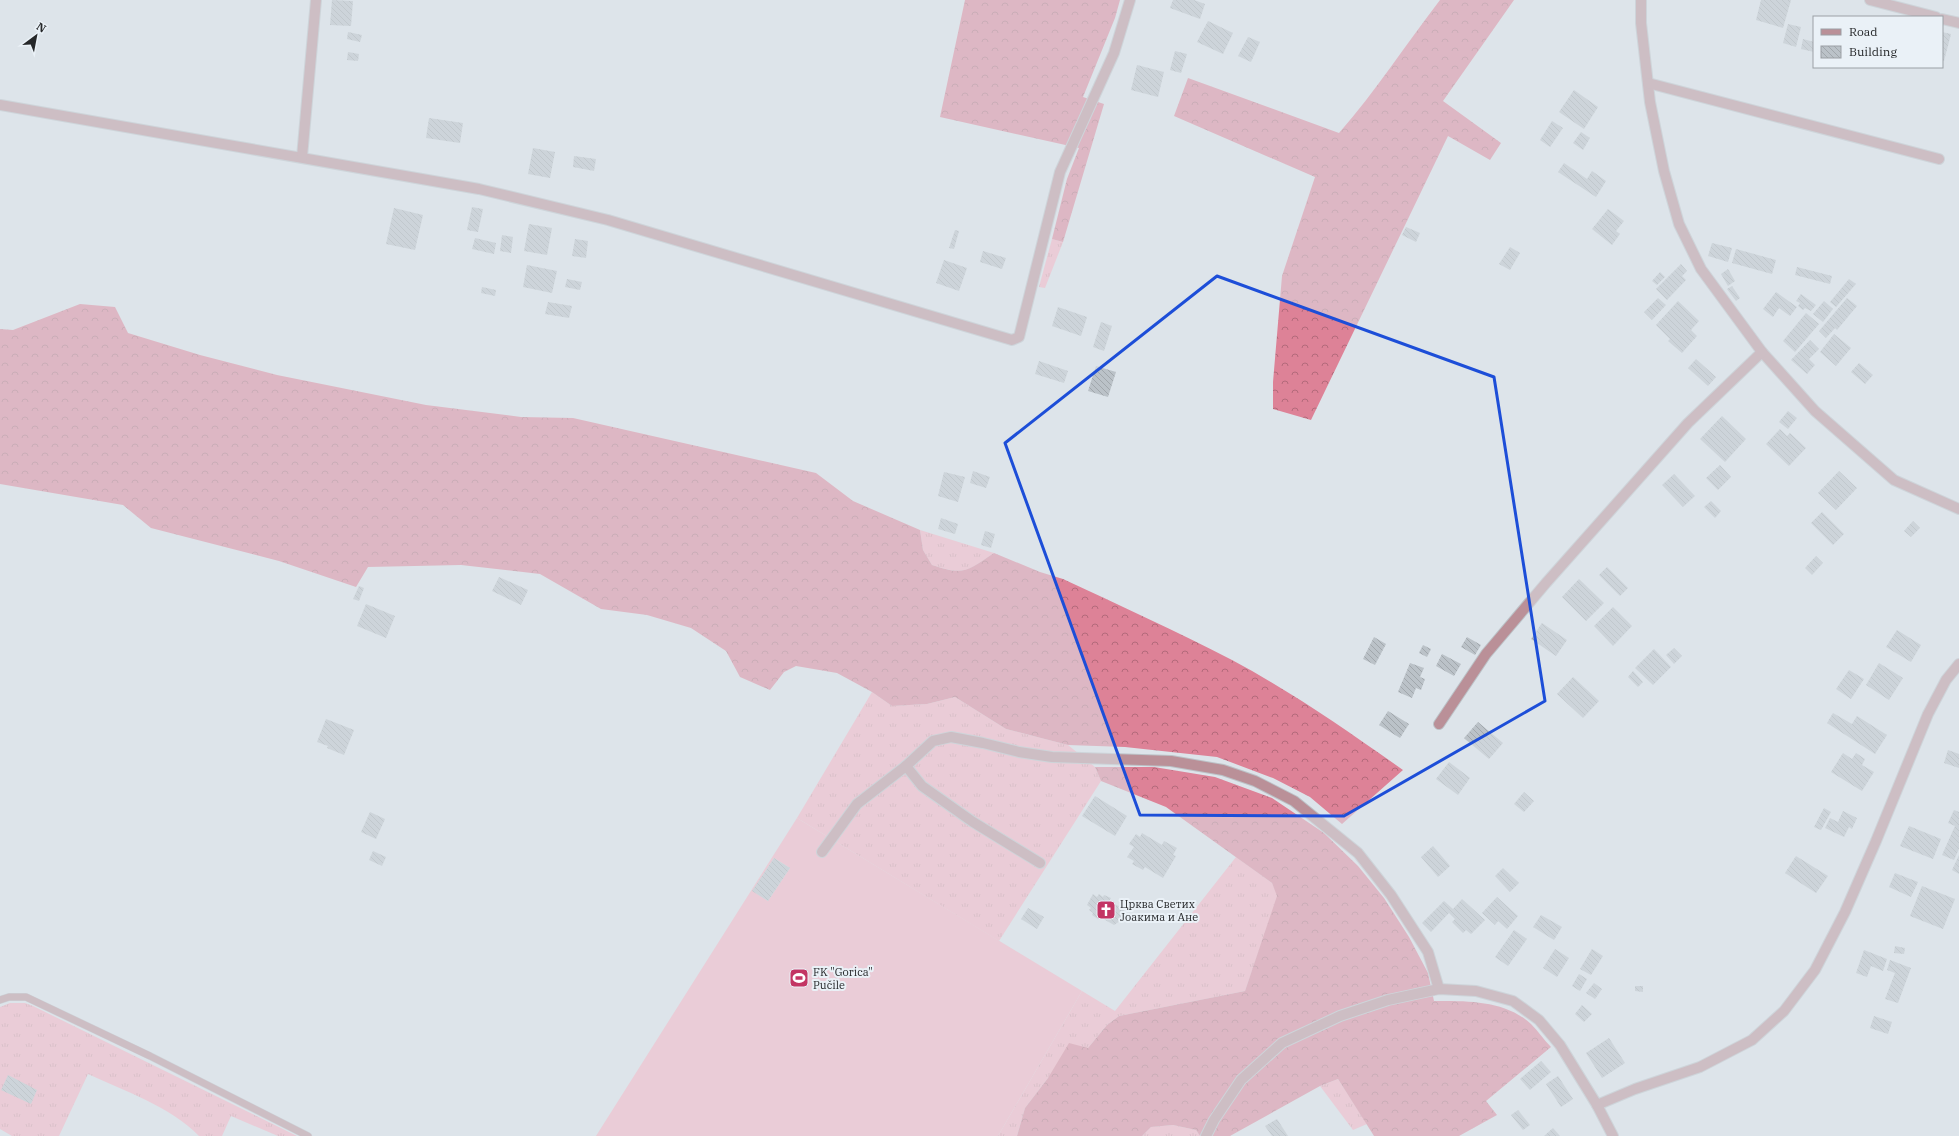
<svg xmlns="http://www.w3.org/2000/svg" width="1959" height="1136" font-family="'IBM Plex Serif',serif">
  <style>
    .grass { fill: url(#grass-tufts) }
    .forest { fill: url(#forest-crowns) }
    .pitch { fill: #fab0c0; fill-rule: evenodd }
    .building { fill: url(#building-back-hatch) }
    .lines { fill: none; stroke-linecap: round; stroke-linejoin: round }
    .lane-casing { stroke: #bcc2c7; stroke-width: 8 }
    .street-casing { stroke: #bcc2c7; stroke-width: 12 }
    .lane { stroke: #ba9098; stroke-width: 7 }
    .street { stroke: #ba9098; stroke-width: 10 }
    .marked { fill: none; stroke: #1d4ed8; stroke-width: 3; stroke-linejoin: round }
    .labels { text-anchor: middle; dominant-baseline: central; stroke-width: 4; stroke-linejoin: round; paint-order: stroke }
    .poi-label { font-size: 11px; fill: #252729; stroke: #eaf1f7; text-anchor: start }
  </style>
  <defs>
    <pattern id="grass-tufts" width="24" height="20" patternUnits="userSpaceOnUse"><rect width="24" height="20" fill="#fab0c0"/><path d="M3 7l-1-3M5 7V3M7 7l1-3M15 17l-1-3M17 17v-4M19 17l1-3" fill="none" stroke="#d697a5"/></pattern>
    <pattern id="forest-crowns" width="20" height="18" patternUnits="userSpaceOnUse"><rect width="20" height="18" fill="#dd8297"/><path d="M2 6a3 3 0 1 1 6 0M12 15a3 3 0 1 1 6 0" fill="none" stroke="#b36a7b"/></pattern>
    <pattern id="building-back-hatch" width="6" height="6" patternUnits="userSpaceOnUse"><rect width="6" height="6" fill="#bbc2c8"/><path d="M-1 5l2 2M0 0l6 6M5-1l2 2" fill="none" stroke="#a1a7ac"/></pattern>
  </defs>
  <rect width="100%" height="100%" fill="#dde4ea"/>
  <g class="grass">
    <path d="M 1052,239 L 1063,242 L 1045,288 L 1039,287 Z"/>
    <path d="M 920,530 L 994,553 C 967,571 965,576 932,565 L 923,550 Z"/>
    <path d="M 872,692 L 892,706 L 927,704 L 955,697 L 1006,729 L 1068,745 L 1095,767 L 1101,781 L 999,941 L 797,818 Z"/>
    <path d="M 1236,857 L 1272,883 L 1278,896 L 1245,991 L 1119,1016 L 1107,1025 L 1088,1048 L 1048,1078 L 1025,1108 L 1017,1136 L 998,1136 L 1082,991 L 1115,1011 Z"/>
    <path d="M 10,1003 L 25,1003 L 33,1006 L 297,1136 L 278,1136 L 231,1116 L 222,1136 L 199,1136 C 170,1106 126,1092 88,1074 L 59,1136 L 12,1136 L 0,1129 L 0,1007 Z"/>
    <path d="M 1338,1079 L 1367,1124 L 1353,1130 L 1320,1086 Z"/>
    <path d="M 1173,1125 L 1196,1130 L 1200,1136 L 1142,1136 L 1151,1127 Z"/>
  </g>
  <g class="forest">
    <path d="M 965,0 L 1120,0 L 1115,18 L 1083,97 L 1104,104 L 1063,242 L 1052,239 L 1067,179 L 1079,148 L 940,117 Z"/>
    <path d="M 1440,0 L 1514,0 L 1443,101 L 1501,143 L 1490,160 L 1448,136 L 1311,420 L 1273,409 L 1273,382 L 1282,276 L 1315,177 L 1174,116 L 1188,78 L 1339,133 C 1376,91 1406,44 1440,0 Z"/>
    <path d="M 80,304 L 115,307 L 128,333 L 200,355 L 277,375 L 426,405 L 521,417 L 573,418 L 816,473 L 853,501 L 920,530 L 923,550 L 932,565 C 964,576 967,571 994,553 L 1040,572 L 1063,579 C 1119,605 1176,631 1232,660 C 1292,692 1348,731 1403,770 L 1342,824 L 1310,797 L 1273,778 L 1217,757 L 1125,747 L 1068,745 L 1006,729 L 955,697 L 927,704 L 892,706 L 872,692 L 837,673 L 796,666 L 784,672 L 770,690 L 740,677 L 726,651 L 691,628 L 647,615 L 601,609 L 540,574 L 461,565 L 368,567 L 356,587 L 279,561 L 151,528 L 123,505 L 0,484 L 0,329 L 13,330 Z"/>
    <path d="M 1095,767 L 1154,767 L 1215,777 L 1272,798 L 1324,833 L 1358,866 L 1384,898 L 1409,937 L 1428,973 L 1434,1001 C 1467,1001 1505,1000 1531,1024 C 1538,1031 1544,1040 1551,1047 L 1486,1101 L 1497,1115 L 1459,1136 L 1374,1136 L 1338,1079 L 1320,1086 L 1230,1136 L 1200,1136 L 1196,1130 L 1173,1125 L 1151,1127 L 1142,1136 L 1017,1136 L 1025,1108 L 1048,1078 L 1069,1043 L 1088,1048 L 1107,1025 L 1119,1016 L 1245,991 L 1277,896 L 1272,883 L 1166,807 L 1101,781 Z"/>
  </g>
  <path class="pitch" d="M 797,818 L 1082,991 L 998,1136 L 596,1136 ZM 774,858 L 790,868 L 768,901 L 753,891 Z"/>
  <g class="building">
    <path d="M 332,0 L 353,1 L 351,26 L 330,25 Z"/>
    <path d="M 1173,0 L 1194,0 L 1205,4 L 1200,19 L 1170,8 Z"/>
    <path d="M 1761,0 L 1791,0 L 1783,28 L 1756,20 Z"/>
    <path d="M 1208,21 L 1233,33 L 1223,54 L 1197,42 Z"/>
    <path d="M 1788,24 L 1801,27 L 1796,47 L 1783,43 Z"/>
    <path d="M 348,32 L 362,35 L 360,42 L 347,39 Z"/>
    <path d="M 1942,32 L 1951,34 L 1944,61 L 1942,61 Z"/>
    <path d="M 1248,37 L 1260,42 L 1251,62 L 1238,56 Z"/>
    <path d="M 1803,39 L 1814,42 L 1814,52 L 1801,49 Z"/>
    <path d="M 1175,51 L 1187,54 L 1181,73 L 1170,70 Z"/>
    <path d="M 348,52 L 359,54 L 358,61 L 347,60 Z"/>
    <path d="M 1137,65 L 1164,72 L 1158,97 L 1131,90 Z"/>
    <path d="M 1574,90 L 1598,107 L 1584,129 L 1559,112 Z"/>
    <path d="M 429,118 L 463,123 L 460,143 L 426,138 Z"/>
    <path d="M 1552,121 L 1563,128 L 1550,147 L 1540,140 Z"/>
    <path d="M 1581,132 L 1590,138 L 1583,150 L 1573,143 Z"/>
    <path d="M 533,148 L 555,152 L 550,178 L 528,174 Z"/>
    <path d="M 574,156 L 596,159 L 594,171 L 573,167 Z"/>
    <path d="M 1564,163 L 1587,179 L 1592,171 L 1606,181 L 1596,197 L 1558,172 Z"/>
    <path d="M 472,207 L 483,209 L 478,232 L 467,230 Z"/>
    <path d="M 394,208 L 423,215 L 415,250 L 386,244 Z"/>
    <path d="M 1608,209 L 1624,221 L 1616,231 L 1620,234 L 1612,245 L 1592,229 Z"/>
    <path d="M 529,224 L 552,228 L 547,255 L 524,251 Z"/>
    <path d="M 1406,227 L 1420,233 L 1416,242 L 1402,235 Z"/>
    <path d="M 955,230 L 959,231 L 954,249 L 949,248 Z"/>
    <path d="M 502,235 L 513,237 L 511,253 L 500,251 Z"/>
    <path d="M 475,238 L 496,243 L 494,254 L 472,249 Z"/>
    <path d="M 575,239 L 588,241 L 586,258 L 572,256 Z"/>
    <path d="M 1712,243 L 1732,248 L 1728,262 L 1708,256 Z"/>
    <path d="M 1510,247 L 1520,253 L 1510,270 L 1499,264 Z"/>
    <path d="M 1736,249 L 1776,260 L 1772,274 L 1732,263 Z"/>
    <path d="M 983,251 L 1006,258 L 1002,269 L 980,262 Z"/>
    <path d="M 944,260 L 967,268 L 959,291 L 936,283 Z"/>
    <path d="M 1681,264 L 1687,271 L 1682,276 L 1686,280 L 1667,300 L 1656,289 Z"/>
    <path d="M 527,265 L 557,271 L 552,293 L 523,287 Z"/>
    <path d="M 1797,267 L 1832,276 L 1830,284 L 1795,275 Z"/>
    <path d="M 1728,269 L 1735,281 L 1728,286 L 1721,274 Z"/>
    <path d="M 1660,272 L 1665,277 L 1657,285 L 1652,281 Z"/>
    <path d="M 567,279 L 582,282 L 580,290 L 565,287 Z"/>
    <path d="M 1849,279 L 1856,284 L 1836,307 L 1830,302 Z"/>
    <path d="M 1732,286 L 1740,298 L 1736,301 L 1727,289 Z"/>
    <path d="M 482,287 L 496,290 L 495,296 L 481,293 Z"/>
    <path d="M 1776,292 L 1797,307 L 1790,316 L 1779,308 L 1773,317 L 1763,309 Z"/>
    <path d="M 1801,294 L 1816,305 L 1811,311 L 1805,308 L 1803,310 L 1798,306 L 1800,303 L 1796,301 Z"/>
    <path d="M 1658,298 L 1666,305 L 1652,320 L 1644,312 Z"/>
    <path d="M 1847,298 L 1857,306 L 1837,330 L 1835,328 L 1826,338 L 1819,331 Z"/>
    <path d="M 1678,301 L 1699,321 L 1691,330 L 1697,336 L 1682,353 L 1668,341 L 1670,339 L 1656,325 Z"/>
    <path d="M 1824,301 L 1833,309 L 1823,322 L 1813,314 Z"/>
    <path d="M 548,302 L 572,306 L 569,318 L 545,314 Z"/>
    <path d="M 1058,307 L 1087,317 L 1081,336 L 1052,326 Z"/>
    <path d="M 1806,313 L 1819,324 L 1795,352 L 1783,341 Z"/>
    <path d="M 1101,322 L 1112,326 L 1104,351 L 1093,347 Z"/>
    <path d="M 1834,334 L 1851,348 L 1836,366 L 1820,352 Z"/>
    <path d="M 1810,340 L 1819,349 L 1809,359 L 1815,365 L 1807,374 L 1791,360 Z"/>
    <path d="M 1696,359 L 1716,377 L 1708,386 L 1688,368 Z"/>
    <path d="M 1039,361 L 1068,371 L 1064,383 L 1035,374 Z"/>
    <path d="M 1859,363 L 1873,375 L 1865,384 L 1851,372 Z"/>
    <path d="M 1096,366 L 1116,372 L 1108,397 L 1088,391 Z"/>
    <path d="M 1788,411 L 1797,418 L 1788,429 L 1779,422 Z"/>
    <path d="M 1722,416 L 1746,439 L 1725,462 L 1700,439 Z"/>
    <path d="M 1780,429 L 1787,436 L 1790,433 L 1806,448 L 1789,466 L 1766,444 Z"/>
    <path d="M 1720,465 L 1731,477 L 1718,490 L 1706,478 Z"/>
    <path d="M 973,471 L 990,477 L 986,488 L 970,483 Z"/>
    <path d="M 1839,471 L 1857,488 L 1836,510 L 1818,493 Z"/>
    <path d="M 944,472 L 965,477 L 958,502 L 938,496 Z"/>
    <path d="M 1674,474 L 1695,496 L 1683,507 L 1662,485 Z"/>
    <path d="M 1711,501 L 1721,511 L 1715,518 L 1704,507 Z"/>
    <path d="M 1822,512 L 1844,534 L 1833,545 L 1811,523 Z"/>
    <path d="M 941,518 L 958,524 L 955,534 L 938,529 Z"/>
    <path d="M 1913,521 L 1920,528 L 1911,537 L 1904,531 Z"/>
    <path d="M 985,531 L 995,534 L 991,548 L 981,545 Z"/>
    <path d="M 1816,556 L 1823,563 L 1812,575 L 1805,568 Z"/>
    <path d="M 1607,567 L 1628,588 L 1620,596 L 1599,575 Z"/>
    <path d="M 499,577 L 528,590 L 521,605 L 492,591 Z"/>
    <path d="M 1579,579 L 1604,603 L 1586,621 L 1562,597 Z"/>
    <path d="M 359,586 L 364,588 L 359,601 L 353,599 Z"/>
    <path d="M 366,604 L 395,616 L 386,638 L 357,626 Z"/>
    <path d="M 1613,607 L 1632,626 L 1613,646 L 1594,626 Z"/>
    <path d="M 1542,623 L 1567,640 L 1556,656 L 1531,639 Z"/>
    <path d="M 1897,630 L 1921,645 L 1911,662 L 1886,647 Z"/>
    <path d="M 1374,637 L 1386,644 L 1375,665 L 1363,659 Z"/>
    <path d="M 1467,637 L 1481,645 L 1475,655 L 1461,647 Z"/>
    <path d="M 1423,645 L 1431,649 L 1427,657 L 1419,653 Z"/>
    <path d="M 1674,648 L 1682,656 L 1674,664 L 1666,655 Z"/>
    <path d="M 1654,649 L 1671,667 L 1653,685 L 1635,668 Z"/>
    <path d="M 1442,654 L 1461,664 L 1454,676 L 1436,666 Z"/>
    <path d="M 1410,663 L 1424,668 L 1420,677 L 1425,679 L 1421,690 L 1416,688 L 1412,698 L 1398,692 Z"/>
    <path d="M 1879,663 L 1903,678 L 1889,700 L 1866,685 Z"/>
    <path d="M 1849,670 L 1864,679 L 1851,699 L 1836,689 Z"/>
    <path d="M 1633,671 L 1643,682 L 1638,687 L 1628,677 Z"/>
    <path d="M 1573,677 L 1599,701 L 1583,718 L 1557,694 Z"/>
    <path d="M 1388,711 L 1409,724 L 1400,738 L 1379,725 Z"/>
    <path d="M 1833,713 L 1852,724 L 1857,716 L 1887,735 L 1875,754 L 1827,723 Z"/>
    <path d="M 326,719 L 354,730 L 344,755 L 327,748 L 328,746 L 317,742 Z"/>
    <path d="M 1478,722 L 1503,743 L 1489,759 L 1464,738 Z"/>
    <path d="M 1948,750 L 1959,754 L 1959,768 L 1944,763 Z"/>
    <path d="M 1843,753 L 1852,759 L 1856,753 L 1865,759 L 1862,765 L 1874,772 L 1862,791 L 1831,772 Z"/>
    <path d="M 1449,762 L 1470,778 L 1458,795 L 1436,779 Z"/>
    <path d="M 1524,792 L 1534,801 L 1524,812 L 1514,804 Z"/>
    <path d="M 1095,796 L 1127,816 L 1115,836 L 1082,816 Z"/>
    <path d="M 1824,808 L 1831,812 L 1821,830 L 1814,827 Z"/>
    <path d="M 1954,810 L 1959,812 L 1959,849 L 1954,860 L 1942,855 L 1955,826 L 1948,823 Z"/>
    <path d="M 1843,811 L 1857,818 L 1852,829 L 1849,827 L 1844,837 L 1825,828 L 1830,818 L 1838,822 Z"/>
    <path d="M 370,812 L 385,819 L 376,839 L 361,832 Z"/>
    <path d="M 1909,826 L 1941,839 L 1933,859 L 1900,846 Z"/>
    <path d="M 1142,833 L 1162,845 L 1164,841 L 1177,848 L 1173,855 L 1176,856 L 1163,878 L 1145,867 L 1143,870 L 1132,864 L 1134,861 L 1127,857 L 1134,847 L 1129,844 L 1136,834 L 1140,837 Z"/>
    <path d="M 1433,846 L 1450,866 L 1438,877 L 1421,857 Z"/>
    <path d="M 373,851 L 386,857 L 382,866 L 369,860 Z"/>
    <path d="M 1959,855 L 1959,874 L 1952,870 Z"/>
    <path d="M 1796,856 L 1828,876 L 1816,893 L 1785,873 Z"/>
    <path d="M 774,858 L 790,868 L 768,901 L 752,891 Z"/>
    <path d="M 1503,868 L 1519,883 L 1510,892 L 1495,876 Z"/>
    <path d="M 1895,873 L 1918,882 L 1911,897 L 1889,887 Z"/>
    <path d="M 1922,886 L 1955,899 L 1943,929 L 1910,916 Z"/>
    <path d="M 1093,894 L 1097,897 L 1099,894 L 1103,897 L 1104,895 L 1111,898 L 1109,901 L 1124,909 L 1123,919 L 1114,925 L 1100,917 L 1098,919 L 1092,915 L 1093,913 L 1089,910 L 1091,908 L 1087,905 Z"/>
    <path d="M 1497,897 L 1518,916 L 1507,929 L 1498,921 L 1495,925 L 1482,913 Z"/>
    <path d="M 1462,899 L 1485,920 L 1471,934 L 1466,930 L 1463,933 L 1452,922 L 1455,919 L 1449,913 L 1431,932 L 1422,923 L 1444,901 L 1453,909 Z"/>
    <path d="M 1028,908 L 1044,917 L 1037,929 L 1021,919 Z"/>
    <path d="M 1541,915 L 1562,927 L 1554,940 L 1533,927 Z"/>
    <path d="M 1514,930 L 1527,939 L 1508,966 L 1495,957 Z"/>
    <path d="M 1895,946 L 1905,948 L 1904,954 L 1894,953 Z"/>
    <path d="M 1555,949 L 1569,958 L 1557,977 L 1543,968 Z"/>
    <path d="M 1592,949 L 1603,956 L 1591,975 L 1580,969 Z"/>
    <path d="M 1864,950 L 1887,959 L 1883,971 L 1871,966 L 1867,977 L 1856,973 Z"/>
    <path d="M 1890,960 L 1911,968 L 1898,1003 L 1885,999 L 1895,973 L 1887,970 Z"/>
    <path d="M 1579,974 L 1587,979 L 1580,991 L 1572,986 Z"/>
    <path d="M 1594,983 L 1602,989 L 1595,999 L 1586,993 Z"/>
    <path d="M 1635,986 L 1643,986 L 1643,992 L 1635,991 Z"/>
    <path d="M 1582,1005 L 1592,1014 L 1584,1022 L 1575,1014 Z"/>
    <path d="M 1874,1016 L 1892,1022 L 1888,1034 L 1870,1028 Z"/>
    <path d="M 1609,1038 L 1625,1063 L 1602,1078 L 1586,1053 Z"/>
    <path d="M 1541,1061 L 1551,1072 L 1530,1090 L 1520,1079 Z"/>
    <path d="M 8,1075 L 37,1090 L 31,1104 L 1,1090 Z"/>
    <path d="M 1558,1076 L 1573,1099 L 1561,1107 L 1546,1084 Z"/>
    <path d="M 1518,1110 L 1530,1125 L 1523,1130 L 1511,1115 Z"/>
    <path d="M 1277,1119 L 1288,1136 L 1272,1136 L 1265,1126 Z"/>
    <path d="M 1553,1128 L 1560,1136 L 1544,1136 Z"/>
  </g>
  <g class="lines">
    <g class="lane-casing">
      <path id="lane" d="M 0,1000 L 9,997 L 26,997 L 150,1056 L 308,1136"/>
    </g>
    <g class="street-casing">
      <g id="street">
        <path d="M 1641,0 L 1641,23 L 1650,102 L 1664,171 L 1679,224 L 1701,269 L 1762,352 L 1815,411 L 1894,480 L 1959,509"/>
        <path d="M 1870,0 L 1936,17"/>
        <path d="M 1942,19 L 1959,23"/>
        <path d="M 1648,83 L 1939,159"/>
        <path d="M 0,105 L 479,189 L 608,220 L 1012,340 L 1019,337 L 1060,172 L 1114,53 L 1130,0"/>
        <path d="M 302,157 L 316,0"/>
        <path d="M 1439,724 L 1486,654 L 1546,583 L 1688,423 L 1762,352"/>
        <path d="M 822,852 L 857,804 L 906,766"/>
        <path d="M 1040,863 L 973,822 L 922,786 L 906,766 L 933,741 L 951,737 L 983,743 L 1019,752 L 1052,757 L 1171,761 L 1223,770 L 1255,781 L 1294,801 L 1358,853 L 1391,895 L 1428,952 L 1439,989"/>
        <path d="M 1597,1105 L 1635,1089 L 1700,1067 L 1752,1040 L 1784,1011 L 1815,970 L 1845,912 L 1876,841 L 1928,714 L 1946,680 L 1959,664"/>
        <path d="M 1206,1136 L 1214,1120 L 1241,1080 L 1282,1043 L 1340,1016 L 1388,1000 L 1439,989 L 1476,991 L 1513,1001 L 1539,1020 L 1560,1045 L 1597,1105 L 1613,1136"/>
      </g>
    </g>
    <use href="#lane" class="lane"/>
    <use href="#street" class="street"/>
  </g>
  <path d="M0 0H1959V1136H0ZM 1217,276 L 1494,377 L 1545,701 L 1344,816 L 1140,815 L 1005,443 Z" fill="#dde4ea" fill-opacity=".55" fill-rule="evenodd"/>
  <path class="marked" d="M 1217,276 L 1494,377 L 1545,701 L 1344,816 L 1140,815 L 1005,443 Z"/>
  <defs>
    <g id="church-square" transform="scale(1)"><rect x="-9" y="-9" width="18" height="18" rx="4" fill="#c33564" stroke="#eaf1f7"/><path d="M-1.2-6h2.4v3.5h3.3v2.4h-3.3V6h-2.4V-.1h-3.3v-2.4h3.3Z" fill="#fff"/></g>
    <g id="stadium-square" transform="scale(1)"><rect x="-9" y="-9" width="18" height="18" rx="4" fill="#c33564" stroke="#eaf1f7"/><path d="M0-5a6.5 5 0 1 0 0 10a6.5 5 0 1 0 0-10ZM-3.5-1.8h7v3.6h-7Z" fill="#fff"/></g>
  </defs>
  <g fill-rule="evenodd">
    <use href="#church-square" x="1106" y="910"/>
    <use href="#stadium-square" x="799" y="978"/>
  </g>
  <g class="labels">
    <g class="poi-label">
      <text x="1120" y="904">Црква Светих<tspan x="1120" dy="13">Јоакима и Ане</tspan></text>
      <text x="813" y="972">FK "Gorica"<tspan x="813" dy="13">Pučile</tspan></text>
    </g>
  </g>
  <rect x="1813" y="16" width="130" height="52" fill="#eaf1f7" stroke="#9ba0a5"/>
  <rect x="1821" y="29" width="20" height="6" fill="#ba9098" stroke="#9ba0a5"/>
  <text x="1849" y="36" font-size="12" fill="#252729">Road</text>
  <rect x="1821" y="46" width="20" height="12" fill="url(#building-back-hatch)" stroke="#9ba0a5"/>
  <text x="1849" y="56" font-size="12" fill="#252729">Building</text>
  <g transform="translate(36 36) rotate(32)" stroke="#eaf1f7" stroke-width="3" paint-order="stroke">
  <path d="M0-3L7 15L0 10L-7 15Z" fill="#252729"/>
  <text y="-6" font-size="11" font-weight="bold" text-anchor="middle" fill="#252729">N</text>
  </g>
</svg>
